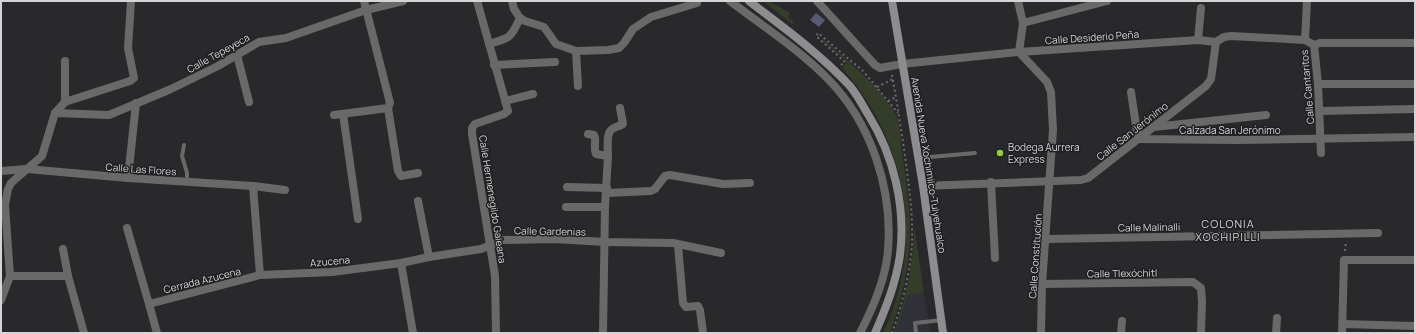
<svg xmlns="http://www.w3.org/2000/svg" width="1416" height="334" font-family="Manrope,sans-serif">
  <style>
    .built { fill: #303039 }
    .green { fill: #343c2a }
    .building { fill: #585973 }
    .lines { fill: none; stroke-linecap: round; stroke-linejoin: round }
    .path { stroke: #6b6b6d; stroke-width: 2; stroke-dasharray: 2 3; stroke-linecap: butt }
    .lane { stroke: #69696a; stroke-width: 4 }
    .street { stroke: #69696a; stroke-width: 8 }
    .secondary { stroke: #8d8d8f; stroke-width: 8 }
    .poi-dot { fill: #95cc3b; stroke: #1f1f22; stroke-width: 1.5 }
    .labels { text-anchor: middle; dominant-baseline: central; stroke-width: 3; stroke-linejoin: round; paint-order: stroke }
    .street-label { font-size: 10px; fill: #d5d5d7; stroke: #1f1f22 }
    .poi-label { font-size: 10px; fill: #d5d5d7; stroke: #1f1f22; text-anchor: start }
    .neighbourhood-label { font-size: 11px; letter-spacing: 1px; fill: #d5d5d7; stroke: #1f1f22 }
  </style>
  <rect width="100%" height="100%" fill="#29292c"/>
  <path class="built" d="M 924,293 L 930,333 L 896,333 L 908,295 Z"/>
  <g class="green">
    <path d="M 763,1 L 769,1 L 790,13 L 788,18 L 794,21 L 792,24 Z"/>
    <path d="M 823,39 C 849,62 878,84 896,115 C 900,122 901,145 902,154 C 907,186 912,218 909,250 C 907,279 899,306 890,333 L 883,333 C 926,245 907,140 842,68 L 847,62 L 822,40 Z"/>
    <path d="M 914,226 L 924,293 L 908,295 L 896,333 L 894,333 C 906,297 914,264 914,226 Z"/>
  </g>
  <path class="building" d="M 816,13 L 825,20 L 819,27 L 810,20 Z"/>
  <g class="lines">
    <g class="path">
      <path d="M 841,65 L 845,62 L 816,36 L 818,33 L 863,71 L 898,113"/>
      <path d="M 877,87 L 893,79"/>
      <path d="M 888,101 L 896,97"/>
      <path d="M 1345,251 L 1346,242"/>
      <path d="M 892,333 C 902,305 910,274 912,244 C 913,214 909,186 905,156 C 901,129 897,102 892,75"/>
    </g>
    <g class="lane">
      <path d="M 184,145 L 182,156 L 187,173 L 187,182"/>
      <path d="M 919,158 L 975,153"/>
      <path d="M 916,333 L 915,323 L 942,320"/>
    </g>
    <g class="street">
      <path d="M 477,1 L 508,111 L 504,114 L 475,124 L 472,128 L 472,134 L 495,276 L 496,333"/>
      <path d="M 512,1 L 514,9 L 520,18 L 525,21 L 544,27 L 556,44 L 576,51 L 608,50 L 619,48 L 624,43 L 633,29 L 651,17 L 697,3"/>
      <path d="M 730,1 C 763,26 798,49 827,78 C 871,122 893,189 888,250 C 886,279 873,308 860,333"/>
      <path d="M 817,1 L 875,65 L 880,68 L 902,64 L 1019,52 L 1198,40 L 1216,42 L 1224,37 L 1231,36 L 1305,40"/>
      <path d="M 1018,1 L 1023,23 L 1019,52 L 1047,82 L 1051,92 L 1053,130 L 1042,284 L 1041,333"/>
      <path d="M 1307,1 L 1305,40 L 1314,45 L 1318,84 L 1321,153"/>
      <path d="M 1023,23 L 1107,1"/>
      <path d="M 1198,40 L 1201,8"/>
      <path d="M 489,44 C 510,38 511,38 520,18"/>
      <path d="M 1314,45 L 1320,43 L 1415,43"/>
      <path d="M 576,51 L 578,86"/>
      <path d="M 237,55 L 249,102"/>
      <path d="M 65,61 L 65,102"/>
      <path d="M 494,65 L 555,62"/>
      <path d="M 1318,84 L 1415,84"/>
      <path d="M 1131,92 L 1138,139 L 1238,140 L 1415,137"/>
      <path d="M 505,101 L 533,94"/>
      <path d="M 388,108 L 398,171 L 401,176 L 418,173"/>
      <path d="M 1320,111 L 1415,109"/>
      <path d="M 55,113 L 109,115 L 171,89 L 218,66 L 259,42 L 286,38 L 366,10 L 403,1"/>
      <path d="M 343,114 L 358,219"/>
      <path d="M 334,115 L 388,108 L 390,103 L 364,1"/>
      <path d="M 1154,127 L 1266,115"/>
      <path d="M 588,134 L 594,135 C 597,141 593,147 596,154 L 608,156 L 605,207 L 603,333"/>
      <path d="M 608,156 C 608,149 606,135 611,130 C 615,126 619,127 623,124 L 620,108"/>
      <path d="M 1,171 L 27,169 L 128,178 L 253,186 L 285,190"/>
      <path d="M 128,178 L 136,103"/>
      <path d="M 991,182 L 995,258"/>
      <path d="M 253,186 L 260,275"/>
      <path d="M 923,186 L 1081,180 L 1088,178 L 1206,86 L 1211,79 L 1216,42"/>
      <path d="M 567,187 L 607,188"/>
      <path d="M 607,193 L 651,191 L 655,189 L 665,176 L 670,175 L 723,184 L 750,183"/>
      <path d="M 418,201 L 429,257"/>
      <path d="M 566,207 L 605,207"/>
      <path d="M 127,228 L 149,304 L 157,333"/>
      <path d="M 1046,239 L 1378,233"/>
      <path d="M 678,245 L 683,303 L 686,307 L 698,306 L 700,310 L 703,333"/>
      <path d="M 63,249 L 68,276 L 84,333"/>
      <path d="M 401,263 L 413,333"/>
      <path d="M 10,276 L 68,276"/>
      <path d="M 1042,284 L 1193,282 L 1201,288 L 1202,301 L 1201,333"/>
      <path d="M 1,300 L 10,276 L 5,205 L 8,189 L 11,183 L 42,156 L 55,113 L 65,102 L 130,81 L 134,78 L 128,48 L 131,1"/>
      <path d="M 149,304 L 260,275 L 332,272 L 401,263 L 429,257 L 481,249 L 503,240 L 554,239 L 605,242 L 673,243 L 721,253"/>
      <path d="M 1343,324 L 1415,326"/>
      <path d="M 1121,333 L 1122,321"/>
      <path d="M 1276,333 L 1277,318"/>
      <path d="M 1342,333 L 1344,260 L 1415,260"/>
    </g>
    <g class="secondary">
      <path d="M 749,1 C 784,28 819,53 849,85 C 857,94 863,106 869,116 C 894,156 906,208 900,255 C 896,283 886,308 875,333"/>
      <path d="M 892,1 L 923,186 L 943,333"/>
    </g>
  </g>
  <circle class="poi-dot" cx="1000" cy="153" r="4"/>
  <g class="labels">
    <g class="street-label">
      <text transform="translate(1092 37) rotate(-4)">Calle Desiderio Peña</text>
      <text transform="translate(218 53) rotate(-29)">Calle Tepeyeca</text>
      <text transform="translate(1307 87) rotate(-95)">Calle Cantaritos</text>
      <text x="1230" y="130">Calzada San Jerónimo</text>
      <text transform="translate(1132 131) rotate(-38)">Calle San Jerónimo</text>
      <text transform="translate(929 165) rotate(81)">Avenida Nueva Xochimilco-Tulyehualco</text>
      <text transform="translate(141 169) rotate(4)">Calle Las Flores</text>
      <text transform="translate(493 199) rotate(81)">Calle Hermenegildo Galeana</text>
      <text transform="translate(1149 227) rotate(-1)">Calle Malinalli</text>
      <text transform="translate(550 231) rotate(1)">Calle Gardenias</text>
      <text transform="translate(1035 256) rotate(-86)">Calle Constitución</text>
      <text transform="translate(330 261) rotate(-5)">Azucena</text>
      <text transform="translate(1122 273) rotate(-1)">Calle Tlexóchitl</text>
      <text transform="translate(202 280) rotate(-14)">Cerrada Azucena</text>
    </g>
    <g class="poi-label">
      <text x="1008" y="147">Bodega Aurrera<tspan x="1008" dy="12">Express</tspan></text>
    </g>
    <g class="neighbourhood-label">
      <text x="1228" y="223">COLONIA<tspan x="1228" dy="13">XOCHIPILLI</tspan></text>
    </g>
  </g>
  <rect width="1416" height="334" fill="none" stroke="#d5d5d7" stroke-width="4"/>
</svg>
